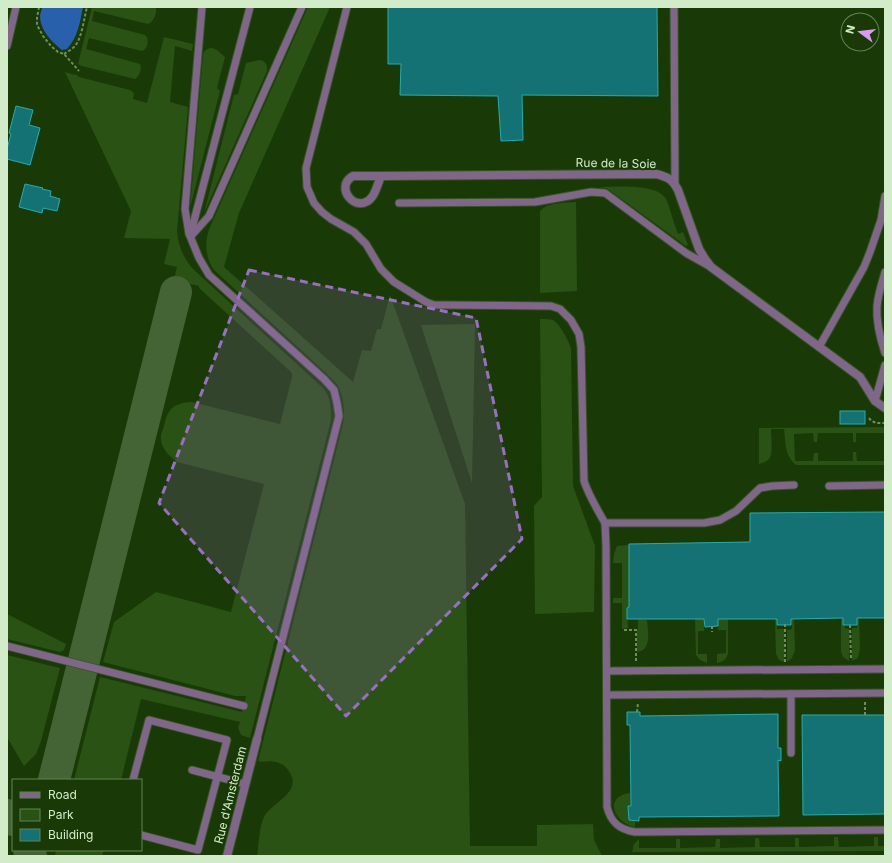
<svg xmlns="http://www.w3.org/2000/svg" width="892" height="863" font-family="Inter,sans-serif">
  <style>
    .green { fill: #295214 }
    .water { fill: #2860ac }
    .lines { fill: none; stroke-linecap: round; stroke-linejoin: round }
    .taxiway { stroke: #456435; stroke-width: 32 }
    .building { fill: #147274; stroke: #28abad }
    .service-casing { stroke: #375626; stroke-width: 9 }
    .minor-casing { stroke: #375626; stroke-width: 10 }
    .path { stroke: #708d61; stroke-width: 2; stroke-dasharray: 3 2; stroke-linecap: butt }
    .service { stroke: #806789; stroke-width: 7 }
    .minor { stroke: #806789; stroke-width: 8 }
    .marked { fill: #996fc2; fill-opacity: 0.2; stroke: #996fc2; stroke-width: 3; stroke-dasharray: 8 5; stroke-linejoin: round }
    .labels { text-anchor: middle; dominant-baseline: central; stroke-width: 4; stroke-linejoin: round; paint-order: stroke }
    .street-label { font-size: 12px; fill: #d2ebc8; stroke: #193a07 }
  </style>
  <rect width="100%" height="100%" fill="#193a07"/>
  <g class="green">
    <path d="M 92,7 L 156,7 C 157,13 154,22 148,24 L 94,11 L 92,21 L 145,35 C 150,39 148,49 142,51 L 89,38 L 86,49 L 140,64 C 142,69 140,76 135,79 L 82,66 L 78,64 Z"/>
    <path d="M 308,7 L 330,7 L 239,213 L 224,267 L 353,382 L 362,350 L 371,351 L 377,329 L 381,329 L 390,295 L 465,504 L 470,846 L 537,846 L 537,825 L 593,824 L 594,840 L 602,856 L 257,856 C 259,844 259,827 264,817 C 271,803 302,793 290,773 C 287,767 283,764 276,762 C 270,760 264,763 258,761 L 343,424 C 345,411 344,394 336,383 C 333,380 330,377 327,374 L 214,270 C 205,257 204,242 210,227 Z"/>
    <path d="M 164,37 L 193,44 L 192,51 L 175,46 L 170,102 L 188,107 L 177,231 C 178,245 183,257 192,268 L 323,388 C 331,397 331,409 331,420 L 250,738 L 241,735 L 238,728 L 240,722 L 141,699 L 121,780 L 74,780 L 100,677 L 242,712 L 246,696 L 235,696 L 103,662 L 114,622 L 156,592 L 231,612 L 264,484 L 177,462 C 170,457 161,448 161,439 C 160,435 163,430 164,426 C 168,408 174,403 192,402 L 280,424 L 292,377 L 292,374 L 290,371 L 199,288 L 199,286 L 174,280 L 177,267 L 164,264 L 170,239 L 124,238 L 131,211 L 65,72 L 75,75 L 75,74 L 79,77 L 130,90 L 134,93 L 133,99 L 147,103 Z"/>
    <path d="M 212,48 L 217,50 L 225,57 L 217,88 L 220,91 L 190,208 L 203,55 C 204,50 208,48 212,48 Z"/>
    <path d="M 259,60 C 265,60 268,65 267,71 L 204,213 L 234,95 L 238,94 L 246,63 Z"/>
    <path d="M 598,187 C 614,187 657,183 666,199 C 670,208 674,224 678,234 L 683,232 L 688,245 L 686,246 L 609,190 L 606,188 Z"/>
    <path d="M 576,202 L 577,291 L 540,293 L 540,212 C 545,202 566,203 576,202 Z"/>
    <path d="M 540,319 C 544,319 550,319 553,320 C 560,324 568,340 571,348 L 573,486 L 595,546 L 594,612 L 535,614 L 534,506 L 542,497 Z"/>
    <path d="M 475,324 L 472,483 L 421,325 Z"/>
    <path d="M 885,427 L 885,433 L 856,433 L 856,442 L 853,442 L 853,433 L 818,433 L 817,442 L 814,442 L 813,433 L 794,434 L 795,461 L 813,461 L 814,453 L 818,453 L 818,461 L 853,461 L 853,452 L 856,452 L 857,461 L 885,461 L 885,465 L 796,465 C 784,454 786,444 784,429 L 771,429 C 771,437 774,455 768,460 C 766,462 762,463 759,464 L 759,428 Z"/>
    <path d="M 629,545 L 629,607 L 627,608 L 628,628 L 622,629 L 622,603 L 613,603 L 613,598 L 622,598 L 622,563 L 613,563 L 614,554 L 617,546 Z"/>
    <path d="M 7,614 L 66,644 L 64,650 L 60,652 L 7,639 Z"/>
    <path d="M 841,618 L 843,618 L 845,628 L 849,629 L 849,661 L 843,657 L 841,652 Z"/>
    <path d="M 857,618 L 859,618 L 860,649 L 858,658 L 852,661 L 852,628 L 857,628 Z"/>
    <path d="M 638,619 L 647,620 C 648,631 652,651 637,652 L 637,629 L 638,629 Z"/>
    <path d="M 695,619 L 704,619 L 704,631 L 698,631 L 698,654 L 707,654 L 707,663 L 700,660 L 696,655 Z"/>
    <path d="M 718,619 L 728,619 L 728,653 C 727,659 723,662 717,663 L 717,654 L 726,653 L 726,630 L 718,630 Z"/>
    <path d="M 775,619 L 777,619 L 777,629 L 784,629 L 784,662 L 779,660 L 776,654 Z"/>
    <path d="M 791,619 L 794,619 L 795,650 L 792,658 L 787,662 L 787,630 L 792,629 Z"/>
    <path d="M 7,655 L 60,668 L 41,741 L 36,754 L 24,766 L 7,737 Z"/>
    <path d="M 630,793 L 631,806 L 628,806 L 629,820 L 635,821 L 635,827 C 614,823 603,796 630,793 Z"/>
    <path d="M 834,837 L 838,837 L 839,847 L 874,846 L 874,837 L 878,837 L 878,846 L 885,846 L 885,851 L 632,852 L 634,844 L 639,839 L 639,848 L 676,848 L 676,839 L 680,839 L 680,848 L 715,847 L 716,839 L 720,839 L 720,848 L 755,847 L 755,838 L 759,838 L 760,847 L 795,847 L 795,838 L 799,838 L 799,847 L 834,846 Z"/>
    <path d="M 56,850 L 104,850 L 102,856 L 55,856 Z"/>
  </g>
  <path class="water" d="M 42,7 L 83,7 C 80,22 78,37 67,49 L 62,50 C 52,42 40,30 40,16 C 40,13 42,10 42,7 Z"/>
  <g class="lines">
    <g class="taxiway">
      <path d="M 54,780 L 176,292"/>
      <path d="M 7,815 L 13,820"/>
      <path d="M 29,850 L 31,856"/>
    </g>
  </g>
  <g class="building">
    <path d="M 388,7 L 657,7 L 658,96 L 522,95 L 523,140 L 501,141 L 498,96 L 400,95 L 401,64 L 388,64 Z"/>
    <path d="M 16,106 L 33,110 L 29,125 L 40,128 L 30,165 L 7,159 L 7,149 L 11,134 L 9,133 Z"/>
    <path d="M 25,184 L 43,188 L 42,189 L 51,191 L 50,196 L 60,199 L 57,211 L 43,208 L 42,213 L 19,207 Z"/>
    <rect x="840" y="411" width="25" height="13"/>
    <path d="M 885,512 L 885,618 L 857,618 L 857,625 L 843,625 L 843,618 L 791,619 L 791,625 L 777,625 L 777,619 L 718,619 L 718,626 L 705,627 L 704,619 L 627,619 L 627,608 L 629,607 L 629,544 L 750,542 L 750,513 Z"/>
    <path d="M 627,712 L 640,712 L 640,716 L 778,714 L 778,748 L 781,748 L 781,761 L 778,760 L 779,816 L 639,817 L 639,821 L 629,820 L 628,806 L 631,806 L 630,725 L 627,725 Z"/>
    <path d="M 802,715 L 885,715 L 885,814 L 803,815 Z"/>
  </g>
  <g class="lines">
    <g class="service-casing">
      <g id="service">
        <path d="M 250,7 L 190,236 L 199,258 L 209,275 L 324,379 L 334,390 L 337,403 L 339,416 L 257,739"/>
        <path d="M 347,7 L 306,168 L 307,187 L 314,203 L 322,212 L 331,219 L 354,232 L 366,244 L 381,269 L 394,282 L 426,302 L 434,305 L 442,305 L 551,306 L 560,309 L 571,320 L 579,334 L 581,347 L 584,481 C 589,496 597,509 605,523 L 704,523 L 720,520 L 736,511 L 760,488 L 772,486 L 794,485"/>
        <path d="M 674,7 L 675,184"/>
        <path d="M 7,46 L 16,7"/>
        <path d="M 399,203 L 535,202 L 591,192 L 605,193 L 686,253 L 709,266"/>
        <path d="M 189,234 L 185,209 L 202,7"/>
        <path d="M 192,235 L 209,216 L 302,7"/>
        <path d="M 885,272 C 882,283 878,294 877,306 C 876,322 880,338 885,353"/>
        <path d="M 819,347 L 864,267 L 870,252 L 881,220 L 885,196"/>
        <path d="M 875,401 L 885,365"/>
        <path d="M 829,486 L 885,485"/>
        <path d="M 605,523 L 606,546 L 607,807 C 611,823 620,830 635,832 L 885,830"/>
        <path d="M 7,646 L 244,706"/>
        <path d="M 607,671 L 885,669"/>
        <path d="M 607,695 L 885,693"/>
        <path d="M 791,753 L 791,694"/>
        <path d="M 192,770 L 245,784"/>
        <path d="M 133,780 L 149,720 L 227,740 L 198,850 L 141,835"/>
      </g>
    </g>
    <g class="minor-casing">
      <g id="minor">
        <path d="M 353,176 L 381,176 C 378,183 376,192 372,197 C 357,216 333,187 353,176 Z"/>
        <path d="M 381,176 L 656,174 C 668,177 672,179 678,190 L 699,249 L 705,259 L 711,267 L 860,377 L 875,401 L 885,408"/>
        <path d="M 227,856 L 257,739"/>
      </g>
    </g>
    <g class="path">
      <path d="M 39,7 L 37,18 L 37,25 L 43,36 L 51,46 L 58,52 L 64,54 L 79,71"/>
      <path d="M 64,54 C 67,52 71,50 74,47 C 82,39 84,18 87,7"/>
      <path d="M 869,418 C 873,424 879,423 885,423"/>
      <path d="M 785,624 L 785,662"/>
      <path d="M 850,625 L 851,660"/>
      <path d="M 712,626 L 712,632"/>
      <path d="M 624,630 L 636,630 L 636,662"/>
      <path d="M 865,702 L 865,715"/>
      <path d="M 637,712 L 638,703"/>
    </g>
    <use href="#service" class="service"/>
    <use href="#minor" class="minor"/>
  </g>
  <path class="marked" d="M 249,270 L 476,318 L 522,539 L 346,716 L 159,503 Z"/>
  <g class="labels">
    <g class="street-label">
      <text transform="translate(616 163) rotate(1)">Rue de la Soie</text>
      <text transform="translate(230 795) rotate(-76)">Rue d'Amsterdam</text>
    </g>
  </g>
  <rect width="892" height="863" fill="none" stroke="#d2ebc8" stroke-width="16"/>
  <rect x="12" y="779" width="130" height="72" fill="#193a07" stroke="#638154"/>
  <rect x="20" y="792" width="20" height="6" fill="#806789" stroke="#638154"/>
  <text x="48" y="799" font-size="12" fill="#d2ebc8">Road</text>
  <rect x="20" y="809" width="20" height="12" fill="#295214" stroke="#638154"/>
  <text x="48" y="819" font-size="12" fill="#d2ebc8">Park</text>
  <rect x="20" y="829" width="20" height="12" fill="#147274" stroke="#638154"/>
  <text x="48" y="839" font-size="12" fill="#d2ebc8">Building</text>
  <g transform="translate(860 32) rotate(285)"><circle r="19" fill="#193a07" stroke="#638154"/>
  <path d="M0-3L7 15L0 10L-7 15Z" fill="#dc99f4"/>
  <text y="-6" font-size="11" font-weight="bold" text-anchor="middle" fill="#d2ebc8">N</text>
  </g>
</svg>
